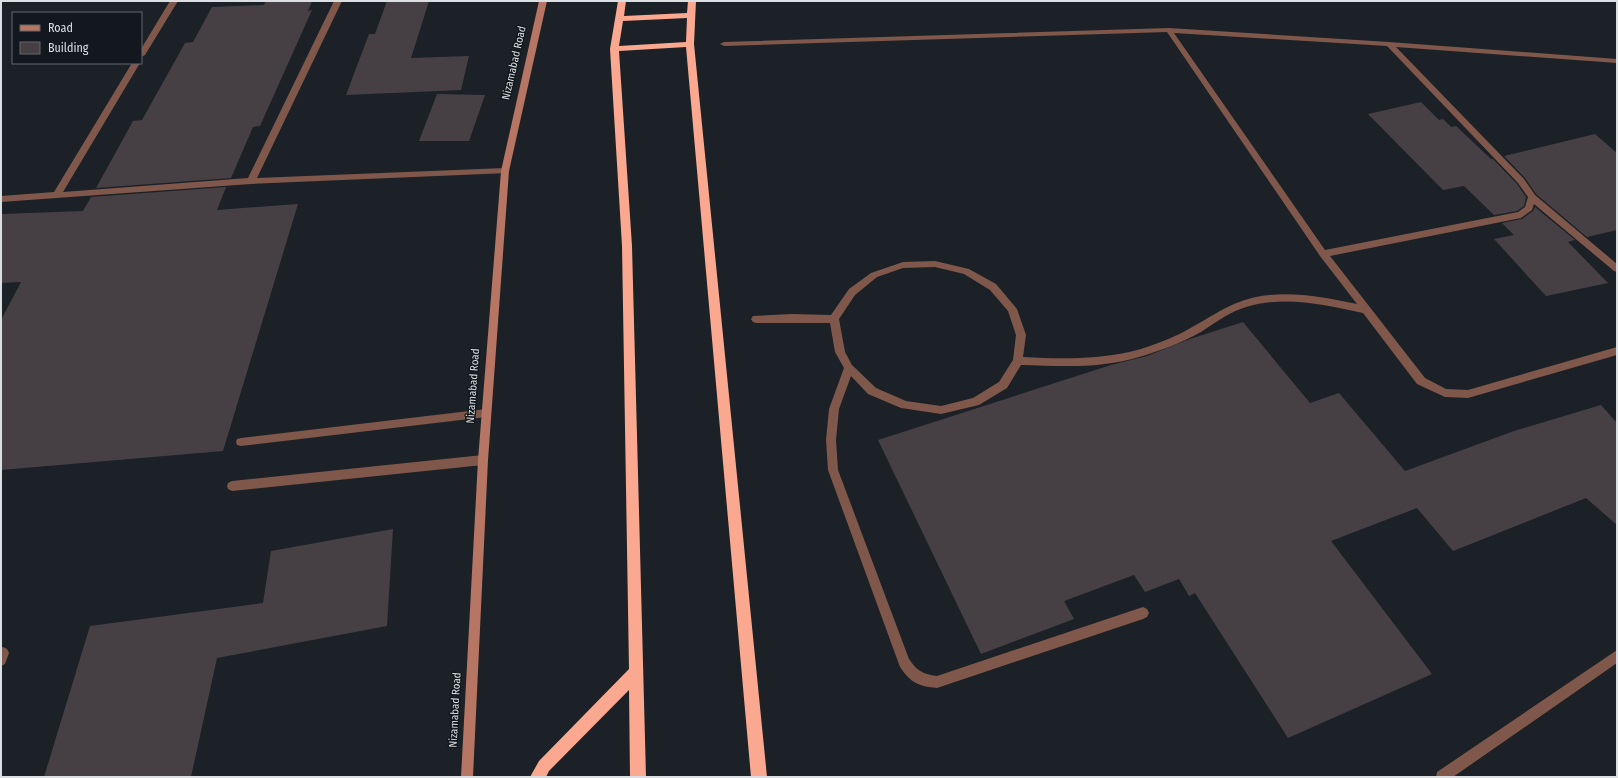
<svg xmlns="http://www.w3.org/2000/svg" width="1618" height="778" font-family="'Fira Sans Condensed',sans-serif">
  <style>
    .building { fill: #464045 }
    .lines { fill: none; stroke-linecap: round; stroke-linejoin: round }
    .lane { fill: #80574b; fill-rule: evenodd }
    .street { fill: #80574b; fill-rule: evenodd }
    .secondary { fill: #b77563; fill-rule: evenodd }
    .highway { fill: #fba891; fill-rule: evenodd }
    .labels { text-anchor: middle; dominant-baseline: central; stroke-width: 3; stroke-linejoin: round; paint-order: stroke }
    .street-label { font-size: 11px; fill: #dbdfe2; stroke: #12181d }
  </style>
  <rect width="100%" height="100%" fill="#1b2126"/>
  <g class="building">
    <path d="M 266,1 L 312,1 L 308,11 L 312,10 L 260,126 L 253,127 L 231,178 L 96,188 L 133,121 L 142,120 L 185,43 L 193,42 L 212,7 L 264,5 Z"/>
    <path d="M 387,1 L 429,1 L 411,58 L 469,56 L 461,90 L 346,95 L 369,34 L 375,34 Z"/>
    <path d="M 437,94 L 485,95 L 469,141 L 419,141 Z"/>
    <path d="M 1421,102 L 1439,120 L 1443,119 L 1451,127 L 1456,126 L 1491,159 L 1493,159 L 1517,184 L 1526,197 L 1524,206 L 1517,211 L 1494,215 L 1464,186 L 1443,190 L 1368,114 Z"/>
    <path d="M 1595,134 L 1617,153 L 1617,230 L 1587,237 L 1536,194 L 1525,178 L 1504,156 Z"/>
    <path d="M 226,187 L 217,210 L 298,204 L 223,451 L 1,470 L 1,320 L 21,282 L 1,283 L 1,214 L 83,211 L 91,197 Z"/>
    <path d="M 1535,207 L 1575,240 L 1568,242 L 1608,283 L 1546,296 L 1494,239 L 1514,235 L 1502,223 L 1522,219 L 1533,211 Z"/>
    <path d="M 1243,322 L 1310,403 L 1339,393 L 1405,471 L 1514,431 L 1601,405 L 1617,423 L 1617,525 L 1586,498 L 1453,551 L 1417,508 L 1331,541 L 1432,674 L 1288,738 L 1195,593 L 1189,596 L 1179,579 L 1145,592 L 1134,575 L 1064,601 L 1074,619 L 981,654 L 878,440 L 1111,365 L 1147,356 L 1190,339 Z"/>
    <path d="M 393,529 L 387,626 L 217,658 L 191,777 L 44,777 L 90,626 L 263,603 L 271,551 Z"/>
  </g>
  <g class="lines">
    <g class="lane">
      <path d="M 1169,28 L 1389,42 L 1617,59 L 1617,63 L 1396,47 L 1524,179 L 1535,195 L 1617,264 L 1617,272 L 1614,271 L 1534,204 L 1532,210 L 1521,218 L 1330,256 L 1425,378 L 1446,389 L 1468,390 L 1617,347 L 1617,355 L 1468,398 L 1445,397 L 1417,384 L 1363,313 C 1326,305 1284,295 1246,307 C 1229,312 1215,323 1201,332 C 1181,343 1160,351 1139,357 C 1100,369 1061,366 1021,365 L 1007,388 L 979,405 L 941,414 L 901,408 L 868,394 L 851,376 L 839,409 L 836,440 L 838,470 L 909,659 C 917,671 923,674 937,676 L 1143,607 L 1147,609 L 1149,613 L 1147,617 L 1143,619 L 937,688 C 918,686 911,683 900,667 L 828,470 L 826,440 L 829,409 L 844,368 L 835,352 L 830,323 L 756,323 L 753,322 L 751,319 L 753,316 L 792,314 L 831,315 L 849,289 L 871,273 L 903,262 L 935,261 L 969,269 L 996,284 L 1017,309 L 1026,335 L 1023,357 C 1063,359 1102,360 1141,349 C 1159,343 1178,336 1194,326 C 1207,319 1220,310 1234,304 C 1273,287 1317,296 1357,304 L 1320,256 L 1167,32 L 724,46 L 720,44 L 724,42 ZM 1174,33 L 1387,46 L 1518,183 L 1528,197 L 1525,207 L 1518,212 L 1325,250 ZM 935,267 L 964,274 L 990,290 L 1008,311 L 1016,335 L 1013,360 L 999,382 L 973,398 L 941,406 L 906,401 L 876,388 L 852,365 L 845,352 L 839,319 L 855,295 L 877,277 L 903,268 Z"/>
      <path d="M 486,409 L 490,410 L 491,413 L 490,416 L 486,417 L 241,446 L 237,445 L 236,442 L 237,439 L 241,438 Z"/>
      <path d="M 483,455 L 487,457 L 488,460 L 487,463 L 483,465 L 232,491 L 228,489 L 227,486 L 228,483 L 232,481 Z"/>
      <path d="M 1617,650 L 1617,663 L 1453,777 L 1436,777 L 1437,772 Z"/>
    </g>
    <g class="street">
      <path d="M 170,1 L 178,1 L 145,55 L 141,57 L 141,49 Z"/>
      <path d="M 334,1 L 342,1 L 257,178 L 505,168 L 509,171 L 508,173 L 251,184 L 1,202 L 1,196 L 54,192 L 132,63 L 140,63 L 63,192 L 248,178 Z"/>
      <path d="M 3,647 L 7,649 L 9,653 L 5,664 L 1,666 L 1,648 Z"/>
    </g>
    <path class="secondary" d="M 539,1 L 547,1 L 509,171 L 488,460 L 473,777 L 461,777 L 478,460 L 501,171 Z"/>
    <path class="highway" d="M 618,1 L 626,1 L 624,16 L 687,13 L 688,1 L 696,1 L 694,44 L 767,777 L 751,777 L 686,47 L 619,51 L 632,246 L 646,777 L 630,777 L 629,690 L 549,771 L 546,777 L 530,777 L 539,761 L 629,669 L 622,246 L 610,49 ZM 687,18 L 686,42 L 619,46 L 623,21 Z"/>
  </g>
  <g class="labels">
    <g class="street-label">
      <text transform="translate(514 63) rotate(-77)">Nizamabad Road</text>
      <text transform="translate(473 386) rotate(-86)">Nizamabad Road</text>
      <text transform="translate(455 710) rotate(-87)">Nizamabad Road</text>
    </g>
  </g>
  <rect width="1618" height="778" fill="none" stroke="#dbdfe2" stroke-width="4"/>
  <rect x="12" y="12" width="130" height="52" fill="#12181d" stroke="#62686c"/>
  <rect x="20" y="25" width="20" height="6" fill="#b77563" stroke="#62686c"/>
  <text x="48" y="32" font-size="12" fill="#dbdfe2">Road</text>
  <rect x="20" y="42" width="20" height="12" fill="#464045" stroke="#62686c"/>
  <text x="48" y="52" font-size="12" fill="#dbdfe2">Building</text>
</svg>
